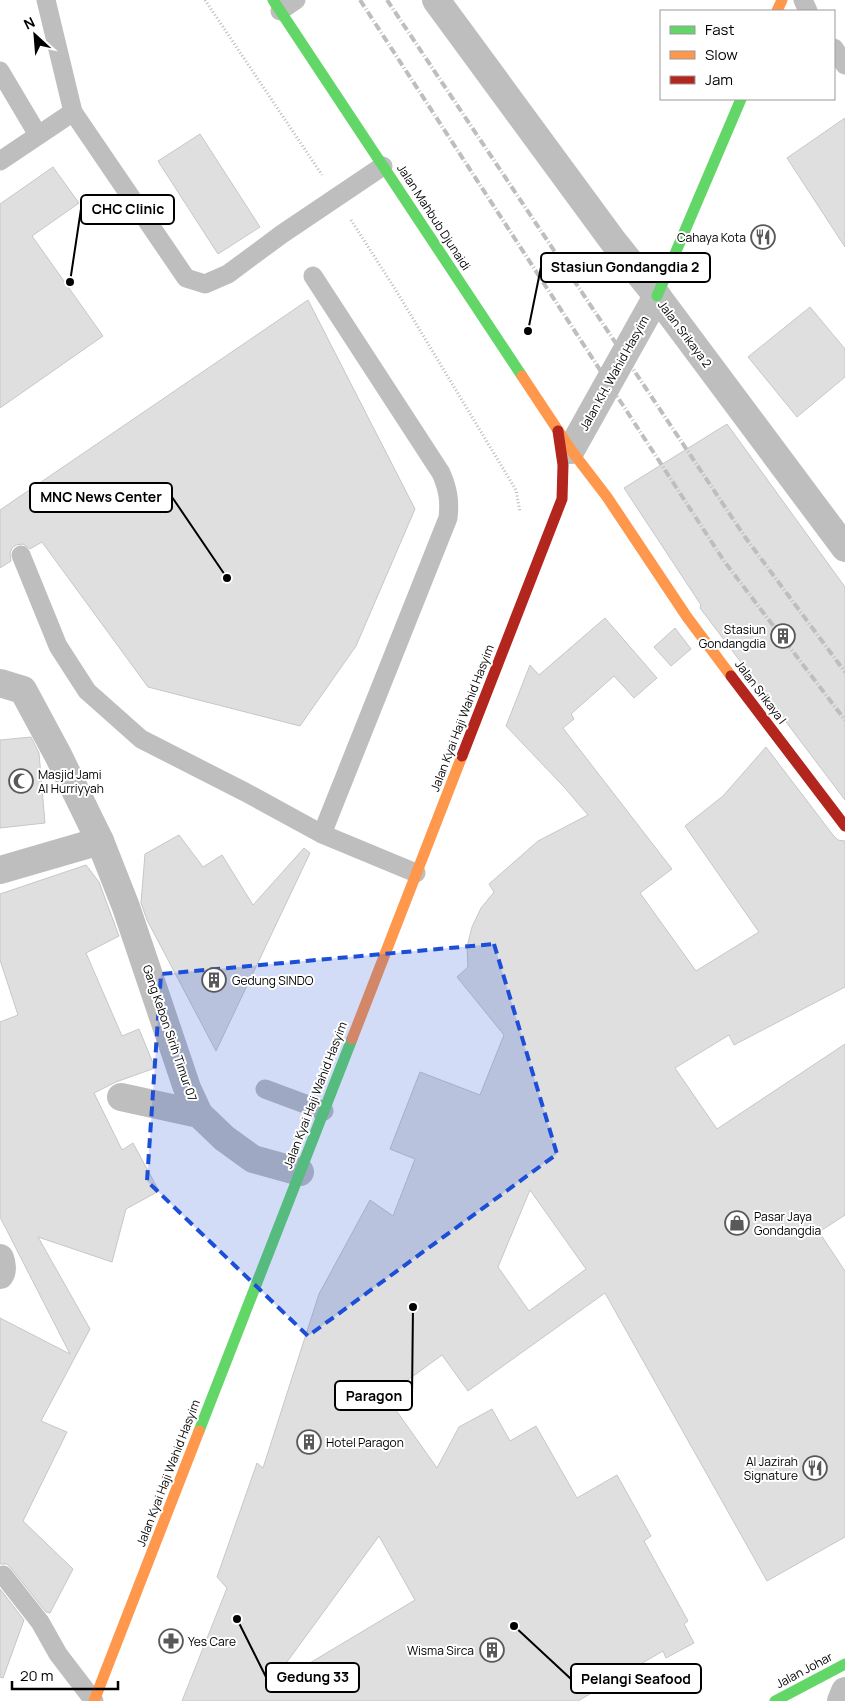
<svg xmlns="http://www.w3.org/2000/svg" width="845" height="1701" font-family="Manrope,sans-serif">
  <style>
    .building { fill: #dfdfdf; stroke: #c7c7c7; fill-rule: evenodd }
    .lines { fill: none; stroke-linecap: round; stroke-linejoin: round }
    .path { stroke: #b9b9b9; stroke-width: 3; stroke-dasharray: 1 2.5; stroke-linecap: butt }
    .lane { stroke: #bebebe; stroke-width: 19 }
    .street { stroke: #bebebe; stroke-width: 28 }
    .fast { stroke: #63d668; stroke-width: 11 }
    .slow { stroke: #ff974d; stroke-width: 11 }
    .jam { stroke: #b3261e; stroke-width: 11 }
    .rail { stroke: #bebebe; stroke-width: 4; stroke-dasharray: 8 2.5 1 2.5; stroke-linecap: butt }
    .marked { fill: #1d4ed8; fill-opacity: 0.2; stroke: #1d4ed8; stroke-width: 4; stroke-dasharray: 10 6; stroke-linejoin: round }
    .labels { text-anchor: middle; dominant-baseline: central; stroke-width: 4; stroke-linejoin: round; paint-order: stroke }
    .street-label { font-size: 12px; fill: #000; stroke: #fff }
    .poi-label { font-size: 12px; fill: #000; stroke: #fff; text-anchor: start }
    .leader { fill: none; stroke: #000; stroke-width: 2 }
    .callout-dot { fill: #000; stroke: #fff; stroke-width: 2 }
    .callout { fill: #fff; stroke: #000; stroke-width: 2 }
    .callout-label { font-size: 14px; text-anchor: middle; font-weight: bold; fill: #000 }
  </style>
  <rect width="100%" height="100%" fill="#fff"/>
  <g class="building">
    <path d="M 845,118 L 845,247 L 787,158 Z"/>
    <path d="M 200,134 L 260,227 L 218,254 L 158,161 Z"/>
    <path d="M 53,167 L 79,203 L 32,236 L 103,336 L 0,408 L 0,204 Z"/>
    <path d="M 308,300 L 415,509 L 356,646 L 300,726 L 148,687 L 42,542 L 30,549 L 23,544 L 16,545 L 12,548 L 10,553 L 11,561 L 0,568 L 0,510 Z"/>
    <path d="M 810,307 L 845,349 L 845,377 L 797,417 L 748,357 Z"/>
    <path d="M 727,424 L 845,587 L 845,800 L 700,608 L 701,605 L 624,488 Z"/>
    <path d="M 605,618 L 657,678 L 634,698 L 614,676 L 571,714 L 574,719 L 563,728 L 672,869 L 640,893 L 696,971 L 759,932 L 685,826 L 723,796 L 766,747 L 833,835 L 838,840 L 845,841 L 845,987 L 734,1045 L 729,1035 L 675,1068 L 717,1129 L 845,1044 L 845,1215 L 819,1232 L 845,1271 L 845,1537 L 767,1581 L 605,1293 L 468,1391 L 442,1355 L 386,1396 L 437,1468 L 459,1427 L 492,1409 L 510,1441 L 536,1426 L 577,1498 L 617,1475 L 651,1536 L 644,1541 L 688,1621 L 684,1624 L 694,1643 L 666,1658 L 663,1651 L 578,1701 L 182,1701 L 227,1588 L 217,1577 L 257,1463 L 263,1468 L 319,1294 L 370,1200 L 393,1216 L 415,1159 L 390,1149 L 420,1072 L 480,1095 L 504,1035 L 457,977 L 468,967 L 467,947 L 472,927 L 481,908 L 494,892 L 489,884 L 538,841 L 588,815 L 564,787 L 506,726 L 530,665 L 539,675 ZM 530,1190 L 586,1269 L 529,1311 L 498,1267 ZM 379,1536 L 415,1600 L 268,1688 Z"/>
    <path d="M 675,628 L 691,649 L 671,666 L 654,647 Z"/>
    <path d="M 31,737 L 39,753 L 45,823 L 0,828 L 0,740 Z"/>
    <path d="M 179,835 L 203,867 L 222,855 L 253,905 L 304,848 L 310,853 L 216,1051 L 147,920 L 141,903 L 145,854 Z"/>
    <path d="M 86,865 L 99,882 L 119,936 L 86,953 L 122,1036 L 139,1029 L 155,1068 L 116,1082 L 94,1093 L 122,1150 L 133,1143 L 159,1191 L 126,1209 L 112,1262 L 38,1237 L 90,1329 L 41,1421 L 67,1432 L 23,1521 L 73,1569 L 50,1613 L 46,1612 L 11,1568 L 7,1564 L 0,1564 L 0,1318 L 70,1354 L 0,1217 L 0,1022 L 18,1015 L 0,960 L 0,894 Z"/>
    <path d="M 0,1589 L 24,1620 L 3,1678 L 0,1677 Z"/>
  </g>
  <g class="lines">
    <g class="path">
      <path d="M 205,0 L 322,175"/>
      <path d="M 351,220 L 397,292 L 516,490 L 520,512"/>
    </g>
    <g class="lane">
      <path d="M 46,0 L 73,112 L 186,278 L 205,284 L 228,274 L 282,234 L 383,166"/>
      <path d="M 803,0 L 808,11"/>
      <path d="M 280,11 L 296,0"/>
      <path d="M 834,48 L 845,65"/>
      <path d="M 0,71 L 38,135"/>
      <path d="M 0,161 L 73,112"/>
      <path d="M 313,276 L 441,473 C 448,489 450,501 448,518 L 322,834"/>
      <path d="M 21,555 L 58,646 L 87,691 L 141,739 L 245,792 L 322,834 L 416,873"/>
      <path d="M 265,1089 L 324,1111"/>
      <path d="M 3,1575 L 40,1622 L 58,1654 L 94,1701"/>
    </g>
    <g class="street">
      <path d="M 436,0 L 613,241 L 657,296 L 845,548"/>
      <path d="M 571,450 L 657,296"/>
      <path d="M 0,683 L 23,690 L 58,755 L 100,841 L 126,907 L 187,1088 L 199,1114 L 224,1138 L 253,1159 L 300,1172"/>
      <path d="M 0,870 L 100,841"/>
      <path d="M 121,1097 L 199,1114"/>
      <path d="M 0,1258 C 2,1263 3,1271 0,1275"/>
      <path d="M 841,1701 L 845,1691"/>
    </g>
    <g class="fast">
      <path d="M 273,0 L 522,376"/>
      <path d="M 657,296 L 741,99"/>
      <path d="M 199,1431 L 352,1039"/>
      <path d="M 775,1701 L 845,1664"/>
    </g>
    <g class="slow">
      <path d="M 777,11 L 782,0"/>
      <path d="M 522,376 L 571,450 L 607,497 L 687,617 L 731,676"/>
      <path d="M 352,1039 L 462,756"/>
      <path d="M 94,1701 L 199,1431"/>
    </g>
    <g class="jam">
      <path d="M 731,676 L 845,826"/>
      <path d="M 462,756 L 562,499 L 563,465 L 558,431"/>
    </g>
    <g class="rail">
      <path d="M 360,0 L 724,561 L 845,720"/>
      <path d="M 387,0 L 745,537 L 845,672"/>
    </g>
  </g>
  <path class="marked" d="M 494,944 L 557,1154 L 308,1336 L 147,1181 L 161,974 Z"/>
  <defs>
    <g id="restaurant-ring" transform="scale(1.25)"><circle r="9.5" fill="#fff" stroke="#595959" stroke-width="1.5"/><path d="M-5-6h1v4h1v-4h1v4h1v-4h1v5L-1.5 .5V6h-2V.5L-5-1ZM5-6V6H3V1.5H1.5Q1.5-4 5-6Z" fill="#595959"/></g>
    <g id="building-ring" transform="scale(1.25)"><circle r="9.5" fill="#fff" stroke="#595959" stroke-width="1.5"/><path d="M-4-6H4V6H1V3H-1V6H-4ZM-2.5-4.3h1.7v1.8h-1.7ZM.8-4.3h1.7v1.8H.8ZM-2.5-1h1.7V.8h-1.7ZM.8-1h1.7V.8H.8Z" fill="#595959"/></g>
    <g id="mosque-ring" transform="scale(1.25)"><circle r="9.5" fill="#fff" stroke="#595959" stroke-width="1.5"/><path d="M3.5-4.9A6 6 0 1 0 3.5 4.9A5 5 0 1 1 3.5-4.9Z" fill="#595959"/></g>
    <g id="shop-ring" transform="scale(1.25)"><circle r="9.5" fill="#fff" stroke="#595959" stroke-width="1.5"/><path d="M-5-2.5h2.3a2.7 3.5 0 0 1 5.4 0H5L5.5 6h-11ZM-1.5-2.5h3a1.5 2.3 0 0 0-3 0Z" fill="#595959"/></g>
    <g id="pharmacy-ring" transform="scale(1.25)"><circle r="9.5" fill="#fff" stroke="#595959" stroke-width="1.5"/><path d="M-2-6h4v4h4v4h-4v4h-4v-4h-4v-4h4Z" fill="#595959"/></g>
  </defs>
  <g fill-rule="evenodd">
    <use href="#restaurant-ring" x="763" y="237"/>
    <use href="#building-ring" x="783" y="636"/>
    <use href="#mosque-ring" x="21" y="781"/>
    <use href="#building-ring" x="214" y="980"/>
    <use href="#shop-ring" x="737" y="1223"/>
    <use href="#building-ring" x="309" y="1442"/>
    <use href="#restaurant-ring" x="815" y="1468"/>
    <use href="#pharmacy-ring" x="171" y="1641"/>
    <use href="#building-ring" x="492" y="1650"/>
  </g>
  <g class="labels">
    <g class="street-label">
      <text transform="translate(434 217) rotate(57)">Jalan Mahbub Djunaidi</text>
      <text transform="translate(685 334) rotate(53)">Jalan Srikaya 2</text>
      <text transform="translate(614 373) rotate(-61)">Jalan KH. Wahid Hasyim</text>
      <text transform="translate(761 692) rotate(53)">Jalan Srikaya I</text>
      <text transform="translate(462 718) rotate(-69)">Jalan Kyai Haji Wahid Hasyim</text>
      <text transform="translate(170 1033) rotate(71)">Gang Kebon Sirih Timur 07</text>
      <text transform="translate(315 1095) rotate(-69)">Jalan Kyai Haji Wahid Hasyim</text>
      <text transform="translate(168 1473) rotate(-69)">Jalan Kyai Haji Wahid Hasyim</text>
      <text transform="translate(804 1670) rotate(-28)">Jalan Johar</text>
    </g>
    <g class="poi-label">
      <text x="746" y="237" text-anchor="end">Cahaya Kota</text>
      <text x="766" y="629" text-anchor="end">Stasiun<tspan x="766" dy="14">Gondangdia</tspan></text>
      <text x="38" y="774">Masjid Jami<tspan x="38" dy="14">Al Hurriyyah</tspan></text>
      <text x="232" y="980">Gedung SINDO</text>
      <text x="754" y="1216">Pasar Jaya<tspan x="754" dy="14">Gondangdia</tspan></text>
      <text x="326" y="1442">Hotel Paragon</text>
      <text x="798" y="1461" text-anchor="end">Al Jazirah<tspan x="798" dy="14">Signature</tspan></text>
      <text x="188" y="1641">Yes Care</text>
      <text x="474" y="1650" text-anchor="end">Wisma Sirca</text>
    </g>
  </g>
  <path class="leader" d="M70 282L81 209M528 331L541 267M227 578L172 497M413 1307L412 1396M237 1619L266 1677M514 1626L571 1679"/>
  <g class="callout-dot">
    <circle cx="70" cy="282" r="5"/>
    <circle cx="528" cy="331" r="5"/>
    <circle cx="227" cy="578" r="5"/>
    <circle cx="413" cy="1307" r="5"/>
    <circle cx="237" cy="1619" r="5"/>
    <circle cx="514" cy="1626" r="5"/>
  </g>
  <g class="callout">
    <rect x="81" y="195" width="93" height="29" rx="5"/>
    <rect x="541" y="253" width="169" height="29" rx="5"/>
    <rect x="30" y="483" width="142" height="29" rx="5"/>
    <rect x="335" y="1381" width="77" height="29" rx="5"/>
    <rect x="266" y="1663" width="93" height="29" rx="5"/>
    <rect x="571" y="1664" width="130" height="29" rx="5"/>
  </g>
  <g class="callout-label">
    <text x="128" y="214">CHC Clinic</text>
    <text x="625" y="272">Stasiun Gondangdia 2</text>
    <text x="101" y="502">MNC News Center</text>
    <text x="374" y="1401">Paragon</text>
    <text x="313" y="1682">Gedung 33</text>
    <text x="636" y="1684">Pelangi Seafood</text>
  </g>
  <rect x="660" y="10" width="175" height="90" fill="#ffffff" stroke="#999999"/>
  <rect x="670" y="26" width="25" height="8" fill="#63d668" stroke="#999999"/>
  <text x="705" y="35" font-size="15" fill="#000000">Fast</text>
  <rect x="670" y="51" width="25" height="8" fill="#ff974d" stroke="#999999"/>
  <text x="705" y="60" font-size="15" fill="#000000">Slow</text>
  <rect x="670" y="76" width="25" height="8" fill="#b3261e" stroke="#999999"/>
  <text x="705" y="85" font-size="15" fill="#000000">Jam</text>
  <g transform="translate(35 35) rotate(334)" stroke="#ffffff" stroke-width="4" paint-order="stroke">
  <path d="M0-4L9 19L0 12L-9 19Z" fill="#000000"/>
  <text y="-8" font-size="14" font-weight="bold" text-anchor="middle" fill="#000000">N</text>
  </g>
  <path d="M12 1681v8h106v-8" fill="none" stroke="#000000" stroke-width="2.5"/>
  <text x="20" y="1681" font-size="15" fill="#000000" stroke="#ffffff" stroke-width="4" paint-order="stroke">20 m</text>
</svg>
